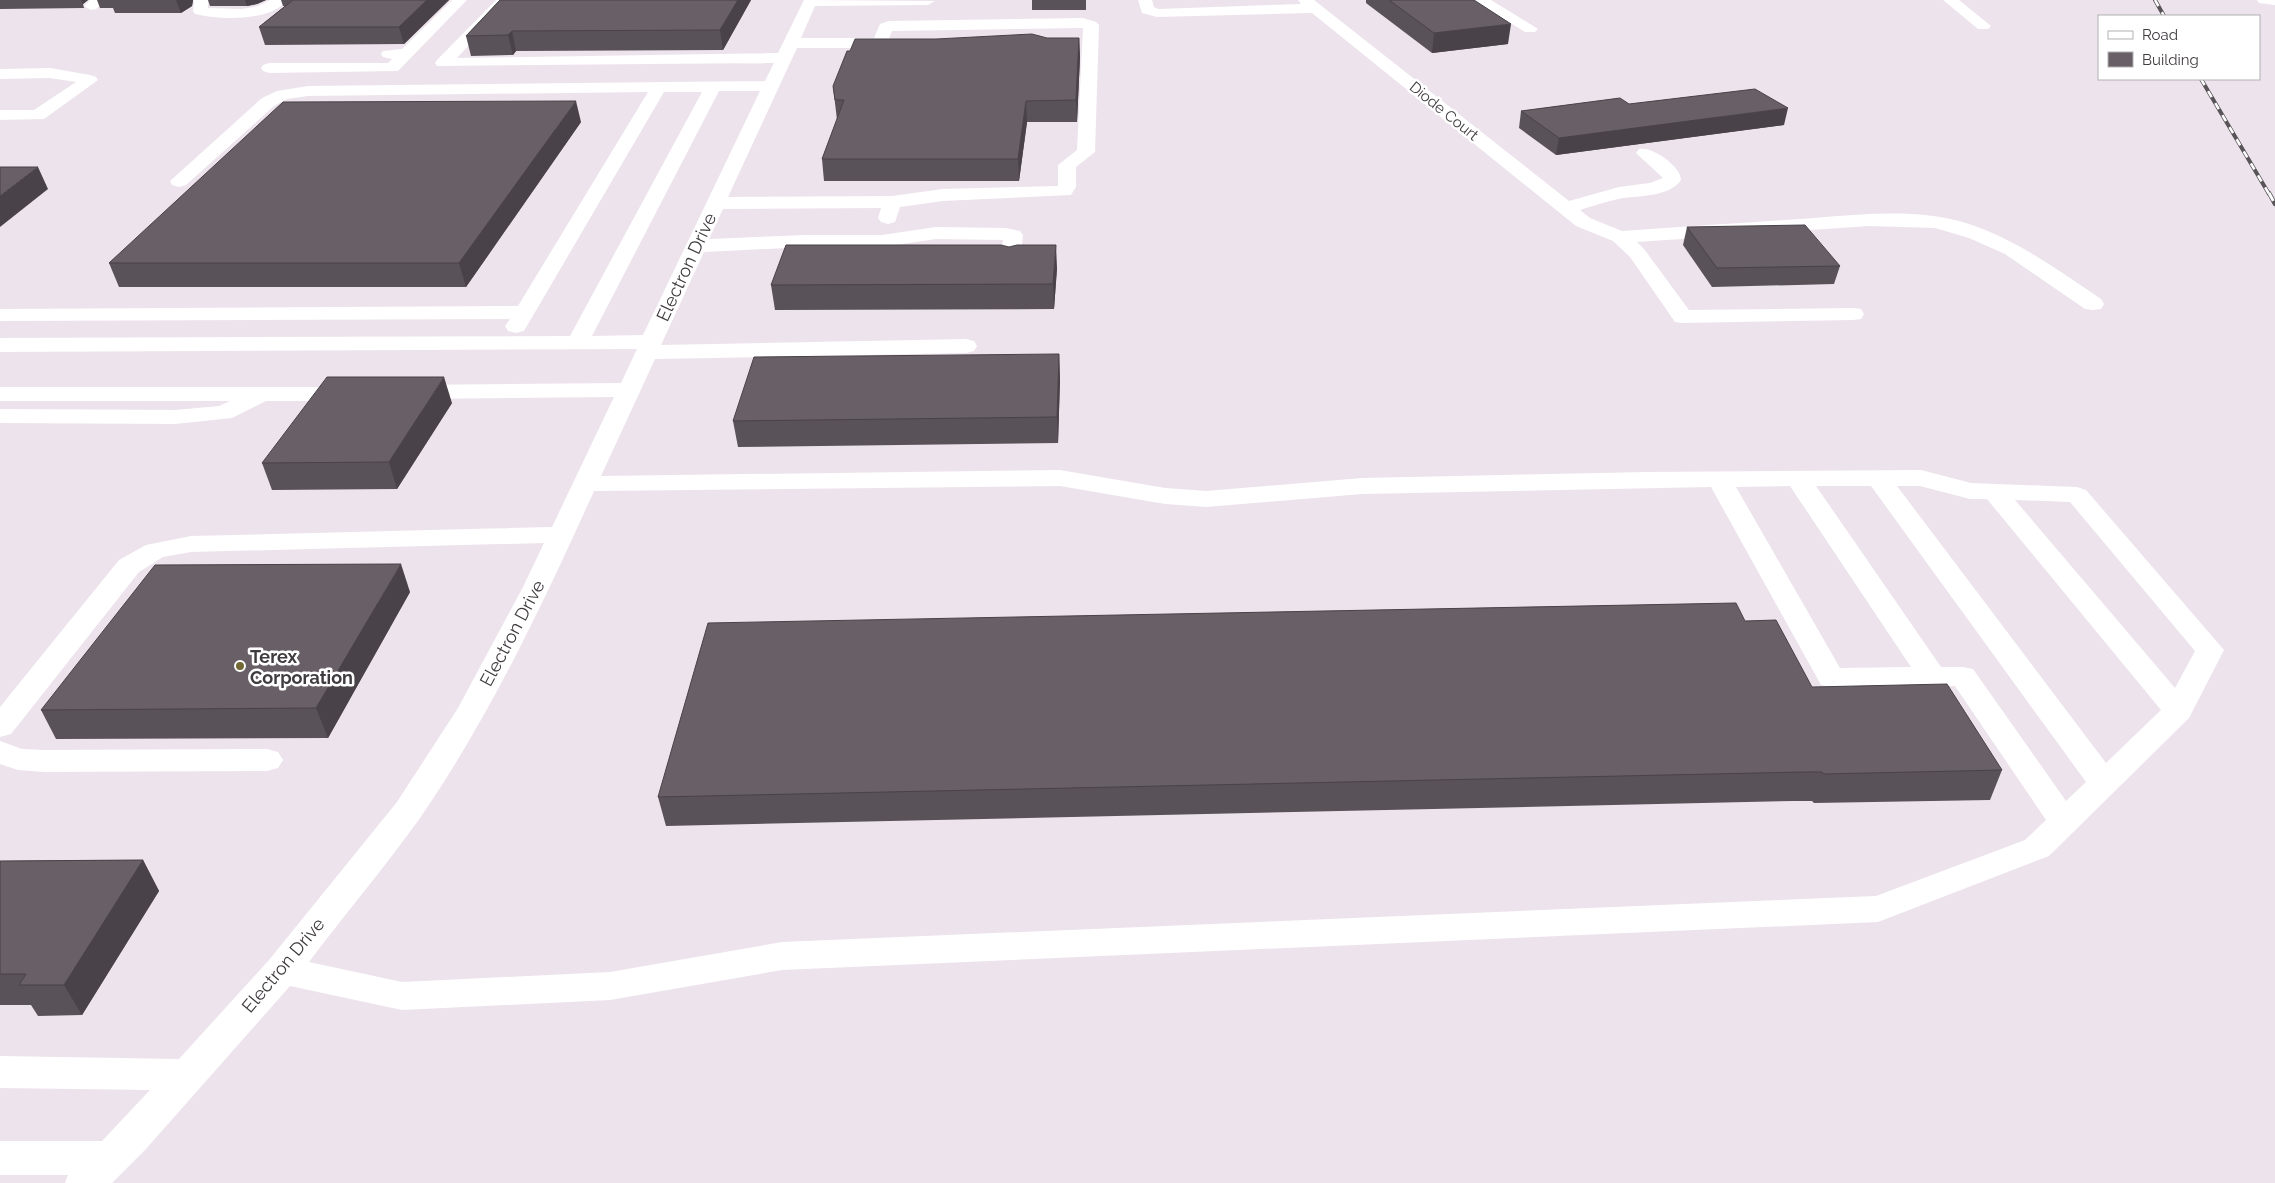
<svg xmlns="http://www.w3.org/2000/svg" width="2275" height="1183" font-family="Raleway,sans-serif">
  <style>
    .lines { fill: none; stroke-linecap: round; stroke-linejoin: round }
    .minor { fill: #fff; fill-rule: evenodd }
    .rail-far1-casing { stroke: #585458; stroke-width: 4 }
    .rail-casing { stroke: #585458; stroke-width: 4.5 }
    .rail-far1 { stroke: #fff; stroke-width: 2.5; stroke-dasharray: 7; stroke-linecap: butt }
    .rail { stroke: #fff; stroke-width: 3; stroke-dasharray: 9; stroke-linecap: butt }
    .wall { fill: #595259 }
    .shaded-wall { fill: #494248 }
    .building { fill: #685f67; stroke: #494248 }
    .poi-dot { fill: #736734; stroke: #fff; stroke-width: 2 }
    .labels { text-anchor: middle; dominant-baseline: central; stroke-width: 5; stroke-linejoin: round; paint-order: stroke }
    .far-street-label { font-size: 15px; fill: #3f3b3f; stroke: #fff }
    .street-label { font-size: 18px; fill: #3f3b3f; stroke: #fff }
    .poi-label { font-size: 18px; font-weight: bold; fill: #3f3b3f; stroke: #fff; text-anchor: start }
  </style>
  <rect width="100%" height="100%" fill="#ede3ec"/>
  <g class="lines">
    <g class="minor">
      <path d="M 90,0 L 107,0 L 96,9 L 91,10 L 84,6 Z"/>
      <path d="M 194,0 L 208,0 L 208,8 L 242,9 L 258,6 L 270,0 L 287,0 C 271,22 218,20 195,14 L 193,11 Z"/>
      <path d="M 452,0 L 467,0 L 398,71 L 269,73 L 263,71 L 261,68 L 263,65 L 269,63 L 388,63 L 392,59 L 383,57 L 381,54 L 383,51 L 402,49 Z"/>
      <path d="M 496,0 L 511,0 L 457,58 L 778,53 L 804,0 L 935,1 L 928,5 L 815,6 L 801,38 L 874,38 L 880,24 L 889,21 L 1083,18 L 1096,22 L 1099,25 L 1095,152 L 1076,167 L 1076,187 L 1071,195 L 943,201 L 900,207 L 895,222 L 888,224 L 881,222 L 878,218 L 881,208 L 723,209 L 709,239 L 806,235 L 882,235 L 936,227 L 1006,228 L 1020,231 L 1023,235 L 1020,263 L 1017,267 L 1010,269 L 1003,267 L 1000,263 L 1003,240 L 936,239 L 882,247 L 806,247 L 704,252 L 661,345 L 966,339 L 974,341 L 977,346 L 974,351 L 966,353 L 655,359 L 601,476 L 1060,470 L 1165,488 L 1206,491 L 1362,478 L 1648,472 L 1921,470 L 1971,483 L 2077,487 L 2086,490 L 2224,650 L 2189,718 L 2049,856 L 1878,922 L 782,970 L 610,1000 L 402,1010 L 290,986 L 145,1150 L 112,1183 L 65,1183 L 68,1175 L 0,1175 L 0,1141 L 102,1141 L 150,1090 L 0,1088 L 0,1056 L 179,1059 L 269,960 L 397,802 L 458,708 L 523,587 L 544,543 L 191,552 L 163,557 L 139,572 L 11,734 L 0,737 L 0,707 L 119,560 L 146,545 L 191,536 L 552,527 L 614,397 L 411,399 L 403,397 L 399,392 L 403,387 L 411,385 L 621,383 L 637,349 L 0,352 L 0,338 L 570,336 L 702,92 L 664,92 L 524,331 L 516,333 L 508,331 L 505,326 L 510,319 L 0,321 L 0,309 L 518,306 L 648,92 L 308,96 L 287,99 L 274,106 L 186,185 L 179,187 L 172,185 L 170,181 L 262,98 L 277,91 L 308,86 L 765,81 L 774,63 L 437,66 L 435,63 L 437,60 ZM 1083,28 L 1077,150 L 1058,165 L 1058,186 L 943,189 L 892,196 L 728,197 L 797,48 L 889,48 L 894,46 L 897,43 L 894,40 L 889,38 L 892,31 ZM 719,91 L 760,91 L 643,335 L 592,336 ZM 1060,486 L 1165,504 L 1206,507 L 1362,494 L 1711,487 L 1821,685 L 1831,687 L 1955,686 L 2046,820 L 2025,840 L 1876,896 L 782,942 L 610,972 L 402,982 L 309,962 C 345,914 385,867 420,818 C 490,716 543,604 594,491 ZM 1790,486 L 1911,667 L 1840,668 L 1736,487 ZM 1816,486 L 1871,486 L 2086,782 L 2066,801 L 1973,669 L 1963,667 L 1941,667 ZM 1897,486 L 1920,486 L 1970,499 L 1987,499 L 2161,710 L 2106,763 ZM 2015,500 L 2070,502 L 2195,651 L 2175,688 Z"/>
      <path d="M 1138,0 L 1152,0 L 1154,7 L 1158,9 L 1301,4 L 1298,0 L 1314,0 L 1569,201 L 1619,187 L 1650,183 L 1663,178 L 1636,153 L 1639,149 C 1652,146 1681,166 1681,180 C 1669,198 1637,195 1618,199 C 1605,202 1592,206 1580,210 L 1590,218 L 1622,231 C 1682,227 1741,223 1800,219 C 1855,215 1913,207 1966,223 C 2016,239 2058,270 2101,299 L 2104,304 L 2101,309 L 2093,310 L 2085,309 L 2005,254 L 1969,238 L 1935,228 L 1869,226 L 1637,242 L 1644,249 L 1689,310 L 1853,308 L 1861,309 L 1864,314 L 1861,319 L 1853,320 L 1683,323 L 1675,322 L 1630,257 L 1613,241 L 1576,226 L 1312,13 L 1157,17 L 1142,13 Z"/>
      <path d="M 1473,0 L 1491,0 L 1538,29 L 1535,32 L 1525,32 Z"/>
      <path d="M 1943,0 L 1959,0 L 1991,26 L 1988,29 L 1978,29 Z"/>
      <path d="M 2257,0 L 2275,0 L 2275,5 L 2259,3 Z"/>
      <path d="M 50,68 L 90,75 L 96,77 L 98,80 L 44,119 L 0,120 L 0,110 L 34,110 L 76,82 L 50,78 L 0,79 L 0,69 Z"/>
      <path d="M 0,387 L 350,387 L 358,389 L 362,394 L 358,399 L 350,401 L 266,401 L 232,418 L 175,424 L 0,423 L 0,409 L 175,410 L 219,406 L 230,401 L 0,401 Z"/>
      <path d="M 0,741 L 22,749 L 44,750 L 267,749 L 278,752 L 283,760 L 278,768 L 267,771 L 44,772 L 18,770 L 0,764 Z"/>
    </g>
    <g class="rail-far1-casing">
      <g id="rail-far1">
        <path d="M 2155,0 L 2164,16"/>
        <path d="M 2201,79 L 2269,194"/>
      </g>
    </g>
    <g class="rail-casing">
      <path id="rail" d="M 2269,193 L 2275,204"/>
    </g>
    <use href="#rail-far1" class="rail-far1"/>
    <use href="#rail" class="rail"/>
  </g>
  <g class="wall">
    <path d="M 0,0 L 88,0 L 83,4 L 84,8 L 0,9 Z"/>
    <path d="M 97,0 L 193,0 L 192,6 L 181,13 L 115,13 L 113,8 L 100,8 Z"/>
    <path d="M 208,0 L 266,0 L 257,4 L 247,6 L 210,6 Z"/>
    <path d="M 281,0 L 449,0 L 404,44 L 265,45 L 259,27 L 285,6 L 283,6 Z"/>
    <path d="M 500,0 L 751,0 L 723,50 L 516,51 L 513,55 L 471,56 L 466,36 Z"/>
    <rect x="1032" y="0" width="54" height="10"/>
    <path d="M 1366,0 L 1474,0 L 1508,44 L 1432,53 L 1366,3 Z"/>
    <path d="M 1047,38 L 1079,38 L 1080,57 L 1077,122 L 1027,122 L 1019,181 L 824,181 L 822,159 L 837,120 L 833,86 Z"/>
    <path d="M 1629,104 L 1784,125 L 1556,155 L 1519,128 L 1521,111 Z"/>
    <path d="M 581,122 L 466,287 L 119,287 L 109,263 Z"/>
    <path d="M 1687,227 L 1840,266 L 1834,284 L 1712,287 L 1683,245 Z"/>
    <path d="M 1057,268 L 1054,309 L 775,310 L 771,285 Z"/>
    <path d="M 1059,354 L 1060,380 L 1058,443 L 738,447 L 733,421 Z"/>
    <path d="M 452,403 L 397,489 L 272,490 L 262,463 Z"/>
    <path d="M 410,592 L 328,738 L 56,739 L 41,710 Z"/>
    <path d="M 1745,621 L 1812,687 L 2002,770 L 1990,800 L 1814,803 L 1812,801 L 1794,801 L 666,826 L 658,797 Z"/>
    <path d="M 143,860 L 159,891 L 82,1015 L 38,1016 L 31,1005 L 0,1005 L 0,861 Z"/>
  </g>
  <g class="shaded-wall">
    <path d="M 81,0 L 88,0 L 83,4 Z"/>
    <path d="M 176,0 L 193,0 L 192,6 L 181,13 Z"/>
    <path d="M 245,0 L 266,0 L 257,4 L 247,6 Z"/>
    <path d="M 427,0 L 449,0 L 404,44 L 399,27 Z"/>
    <path d="M 738,0 L 751,0 L 723,50 L 720,30 Z"/>
    <path d="M 1511,24 L 1508,44 L 1432,53 L 1434,33 Z"/>
    <path d="M 512,31 L 516,51 L 513,55 L 508,35 Z"/>
    <path d="M 1079,38 L 1080,57 L 1077,122 L 1076,100 Z"/>
    <path d="M 576,101 L 581,122 L 466,287 L 459,263 Z"/>
    <path d="M 1026,101 L 1027,122 L 1019,181 L 1018,159 Z"/>
    <path d="M 1788,108 L 1784,125 L 1556,155 L 1559,138 Z"/>
    <path d="M 38,167 L 48,189 L 0,227 L 0,196 Z"/>
    <path d="M 1056,245 L 1057,268 L 1054,309 L 1053,284 Z"/>
    <path d="M 1059,354 L 1060,380 L 1058,443 L 1057,417 Z"/>
    <path d="M 444,377 L 452,403 L 397,489 L 389,462 Z"/>
    <path d="M 401,564 L 410,592 L 328,738 L 316,708 Z"/>
    <path d="M 143,860 L 159,891 L 82,1015 L 64,985 Z"/>
  </g>
  <g class="building">
    <path d="M 293,0 L 427,0 L 399,27 L 259,27 Z"/>
    <path d="M 500,0 L 738,0 L 720,30 L 512,31 L 508,35 L 466,36 Z"/>
    <path d="M 1389,0 L 1474,0 L 1511,24 L 1434,33 Z"/>
    <path d="M 1032,34 L 1047,38 L 1079,38 L 1076,100 L 1026,101 L 1018,159 L 822,159 L 844,100 L 835,100 L 833,86 L 847,51 L 850,51 L 855,39 L 936,39 Z"/>
    <path d="M 1755,89 L 1788,108 L 1559,138 L 1521,111 L 1620,98 L 1629,104 Z"/>
    <path d="M 576,101 L 459,263 L 109,263 L 283,102 Z"/>
    <path d="M 0,167 L 38,167 L 0,196 Z"/>
    <path d="M 1805,225 L 1840,266 L 1717,268 L 1687,227 Z"/>
    <path d="M 786,245 L 1001,245 L 1009,247 L 1017,245 L 1056,245 L 1053,284 L 771,285 Z"/>
    <path d="M 1059,354 L 1057,417 L 733,421 L 754,357 Z"/>
    <path d="M 327,377 L 444,377 L 389,462 L 262,463 Z"/>
    <path d="M 401,564 L 316,708 L 41,710 L 155,565 Z"/>
    <path d="M 1736,603 L 1745,621 L 1776,620 L 1812,687 L 1947,684 L 2002,770 L 1824,774 L 1822,772 L 1804,772 L 658,797 L 708,623 Z"/>
    <path d="M 143,860 L 64,985 L 19,985 L 26,974 L 0,974 L 0,861 Z"/>
  </g>
  <circle class="poi-dot" cx="240" cy="666" r="5"/>
  <g class="labels">
    <g class="far-street-label">
      <text transform="translate(1444 111) rotate(39)">Diode Court</text>
    </g>
    <g class="street-label">
      <text transform="translate(686 267) rotate(-65)">Electron Drive</text>
      <text transform="translate(512 633) rotate(-62)">Electron Drive</text>
      <text transform="translate(283 965) rotate(-50)">Electron Drive</text>
    </g>
    <g class="poi-label">
      <text x="250" y="656">Terex<tspan x="250" dy="21">Corporation</tspan></text>
    </g>
  </g>
  <rect x="2098" y="15" width="162" height="65" fill="#ffffff" stroke="#b2b1b2"/>
  <rect x="2108" y="31" width="25" height="8" fill="#ffffff" stroke="#b2b1b2"/>
  <text x="2142" y="40" font-size="15" fill="#3f3b3f">Road</text>
  <rect x="2108" y="52" width="25" height="15" fill="#685f67" stroke="#b2b1b2"/>
  <text x="2142" y="65" font-size="15" fill="#3f3b3f">Building</text>
</svg>
